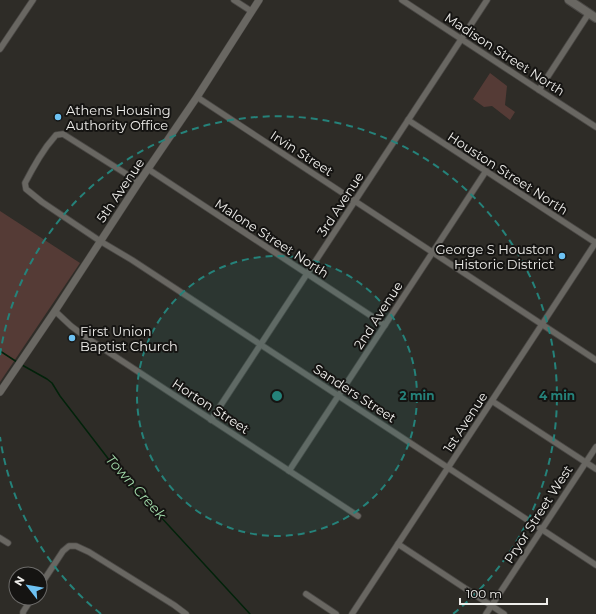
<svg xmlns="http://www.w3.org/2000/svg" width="596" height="614" font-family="Montserrat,sans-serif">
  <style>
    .green { fill: #553b36 }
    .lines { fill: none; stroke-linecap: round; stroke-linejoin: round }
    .stream { stroke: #02220a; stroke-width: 1.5 }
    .minor-casing { stroke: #4a4845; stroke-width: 7 }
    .tertiary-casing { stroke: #4a4845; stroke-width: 8 }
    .secondary-casing { stroke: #4a4845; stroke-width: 10 }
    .minor { stroke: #696762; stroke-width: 5.5 }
    .tertiary { stroke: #696762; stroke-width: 7 }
    .secondary { stroke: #696762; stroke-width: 8 }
    .ring { fill: none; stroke: #25827a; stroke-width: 2; stroke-dasharray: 7 5 }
    .poi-dot { fill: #6dc2f3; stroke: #151412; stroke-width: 1.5 }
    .labels { text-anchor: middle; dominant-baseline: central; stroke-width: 4; stroke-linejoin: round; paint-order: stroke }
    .street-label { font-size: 13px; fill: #efeeeb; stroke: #151412 }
    .poi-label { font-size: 13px; fill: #efeeeb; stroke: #151412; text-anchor: start }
    .water-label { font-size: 14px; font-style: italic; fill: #a1daa9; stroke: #151412 }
    .centre { fill: #25827a; stroke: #151412; stroke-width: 2 }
    .ring-label { font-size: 12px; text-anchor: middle; font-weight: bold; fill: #25827a; stroke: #151412; stroke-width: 4; stroke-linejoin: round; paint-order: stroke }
  </style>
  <rect width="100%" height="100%" fill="#2e2c27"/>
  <g class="green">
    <path d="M 490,73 L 507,86 L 505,105 L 515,112 L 510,120 L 492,106 L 484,107 L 473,99 Z"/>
    <path d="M 0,211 L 80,263 L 0,382 Z"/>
  </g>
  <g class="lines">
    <g class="stream">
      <path d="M 0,351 L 17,362"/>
      <path d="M 22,365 L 47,379 L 52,383 L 60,396 L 120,474 L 146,499 L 159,515 L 250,614"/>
    </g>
    <g class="minor-casing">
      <g id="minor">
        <path d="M 234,0 L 251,11"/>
        <path d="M 402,0 L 539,90 L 596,127"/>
        <path d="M 0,49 L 33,0"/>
        <path d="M 539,90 L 589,13"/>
        <path d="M 197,97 L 596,360"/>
        <path d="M 408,120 L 596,243"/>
        <path d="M 148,169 L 385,325"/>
        <path d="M 139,182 L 63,134 L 56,135 L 47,146 L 39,158 L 32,170 L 25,183 L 26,189 L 42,202 L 100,241 L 132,260 L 596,565"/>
        <path d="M 55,311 L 71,326 L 87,338 L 358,516"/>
        <path d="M 492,401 L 596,469"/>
        <path d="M 211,420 L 487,0"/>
        <path d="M 289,471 L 486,171"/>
        <path d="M 0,538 L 8,543"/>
        <path d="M 398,544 L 504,614"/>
        <path d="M 40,586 L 63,551 L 69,546 L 76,546 L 89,552 L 174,605 L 186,614"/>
        <path d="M 306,594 L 336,614"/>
        <path d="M 23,614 L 23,612 L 32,598"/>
        <path d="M 352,614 L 596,242"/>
        <path d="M 486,614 L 596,447"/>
      </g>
    </g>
    <g class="tertiary-casing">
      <path id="tertiary" d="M 0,392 L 55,311 L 139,182 L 197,97 L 259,0"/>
    </g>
    <g class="secondary-casing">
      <path id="secondary" d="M 569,0 L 596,18"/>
    </g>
    <use href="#minor" class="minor"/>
    <use href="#tertiary" class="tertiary"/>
    <use href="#secondary" class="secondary"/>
  </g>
  <circle cx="277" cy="396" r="140" fill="#25827a" fill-opacity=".12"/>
  <g class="ring">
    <circle cx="277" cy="396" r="140"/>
    <path d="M101 614A280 280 0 0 1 0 437M0 355A280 280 0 1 1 453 614"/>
  </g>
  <g class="poi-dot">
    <circle cx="58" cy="117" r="4"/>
    <circle cx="562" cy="256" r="4"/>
    <circle cx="72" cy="338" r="4"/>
  </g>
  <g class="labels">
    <g class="street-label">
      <text transform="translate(505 54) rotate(33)">Madison Street North</text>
      <text transform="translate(302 153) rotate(33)">Irvin Street</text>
      <text transform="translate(508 173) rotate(33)">Houston Street North</text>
      <text transform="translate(120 190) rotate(-56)">5th Avenue</text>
      <text transform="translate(340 204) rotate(-57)">3rd Avenue</text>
      <text transform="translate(272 238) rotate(33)">Malone Street North</text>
      <text transform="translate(378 315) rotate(-57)">2nd Avenue</text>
      <text transform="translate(355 393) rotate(33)">Sanders Street</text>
      <text transform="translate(211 406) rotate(33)">Horton Street</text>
      <text transform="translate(465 422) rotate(-57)">1st Avenue</text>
      <text transform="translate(538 514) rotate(-57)">Pryor Street West</text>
    </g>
    <g class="poi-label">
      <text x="66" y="110">Athens Housing<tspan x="66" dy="15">Authority Office</tspan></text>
      <text x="554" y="249" text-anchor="end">George S Houston<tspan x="554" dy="15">Historic District</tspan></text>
      <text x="80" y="331">First Union<tspan x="80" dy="15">Baptist Church</tspan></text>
    </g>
    <g class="water-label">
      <text transform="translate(136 487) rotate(48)">Town Creek</text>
    </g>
  </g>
  <circle cx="277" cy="396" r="6" class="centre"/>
  <g class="ring-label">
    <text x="417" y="400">2 min</text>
    <text x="557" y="400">4 min</text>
  </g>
  <g transform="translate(28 586) rotate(301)"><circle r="19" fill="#151412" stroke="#6c6b69"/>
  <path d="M0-3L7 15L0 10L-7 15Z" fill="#6dc2f3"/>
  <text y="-6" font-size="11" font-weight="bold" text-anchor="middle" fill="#efeeeb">N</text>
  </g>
  <path d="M460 598v6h87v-6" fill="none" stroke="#efeeeb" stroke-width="2"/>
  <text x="466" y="598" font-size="12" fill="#efeeeb" stroke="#151412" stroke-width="3" paint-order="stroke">100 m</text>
</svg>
